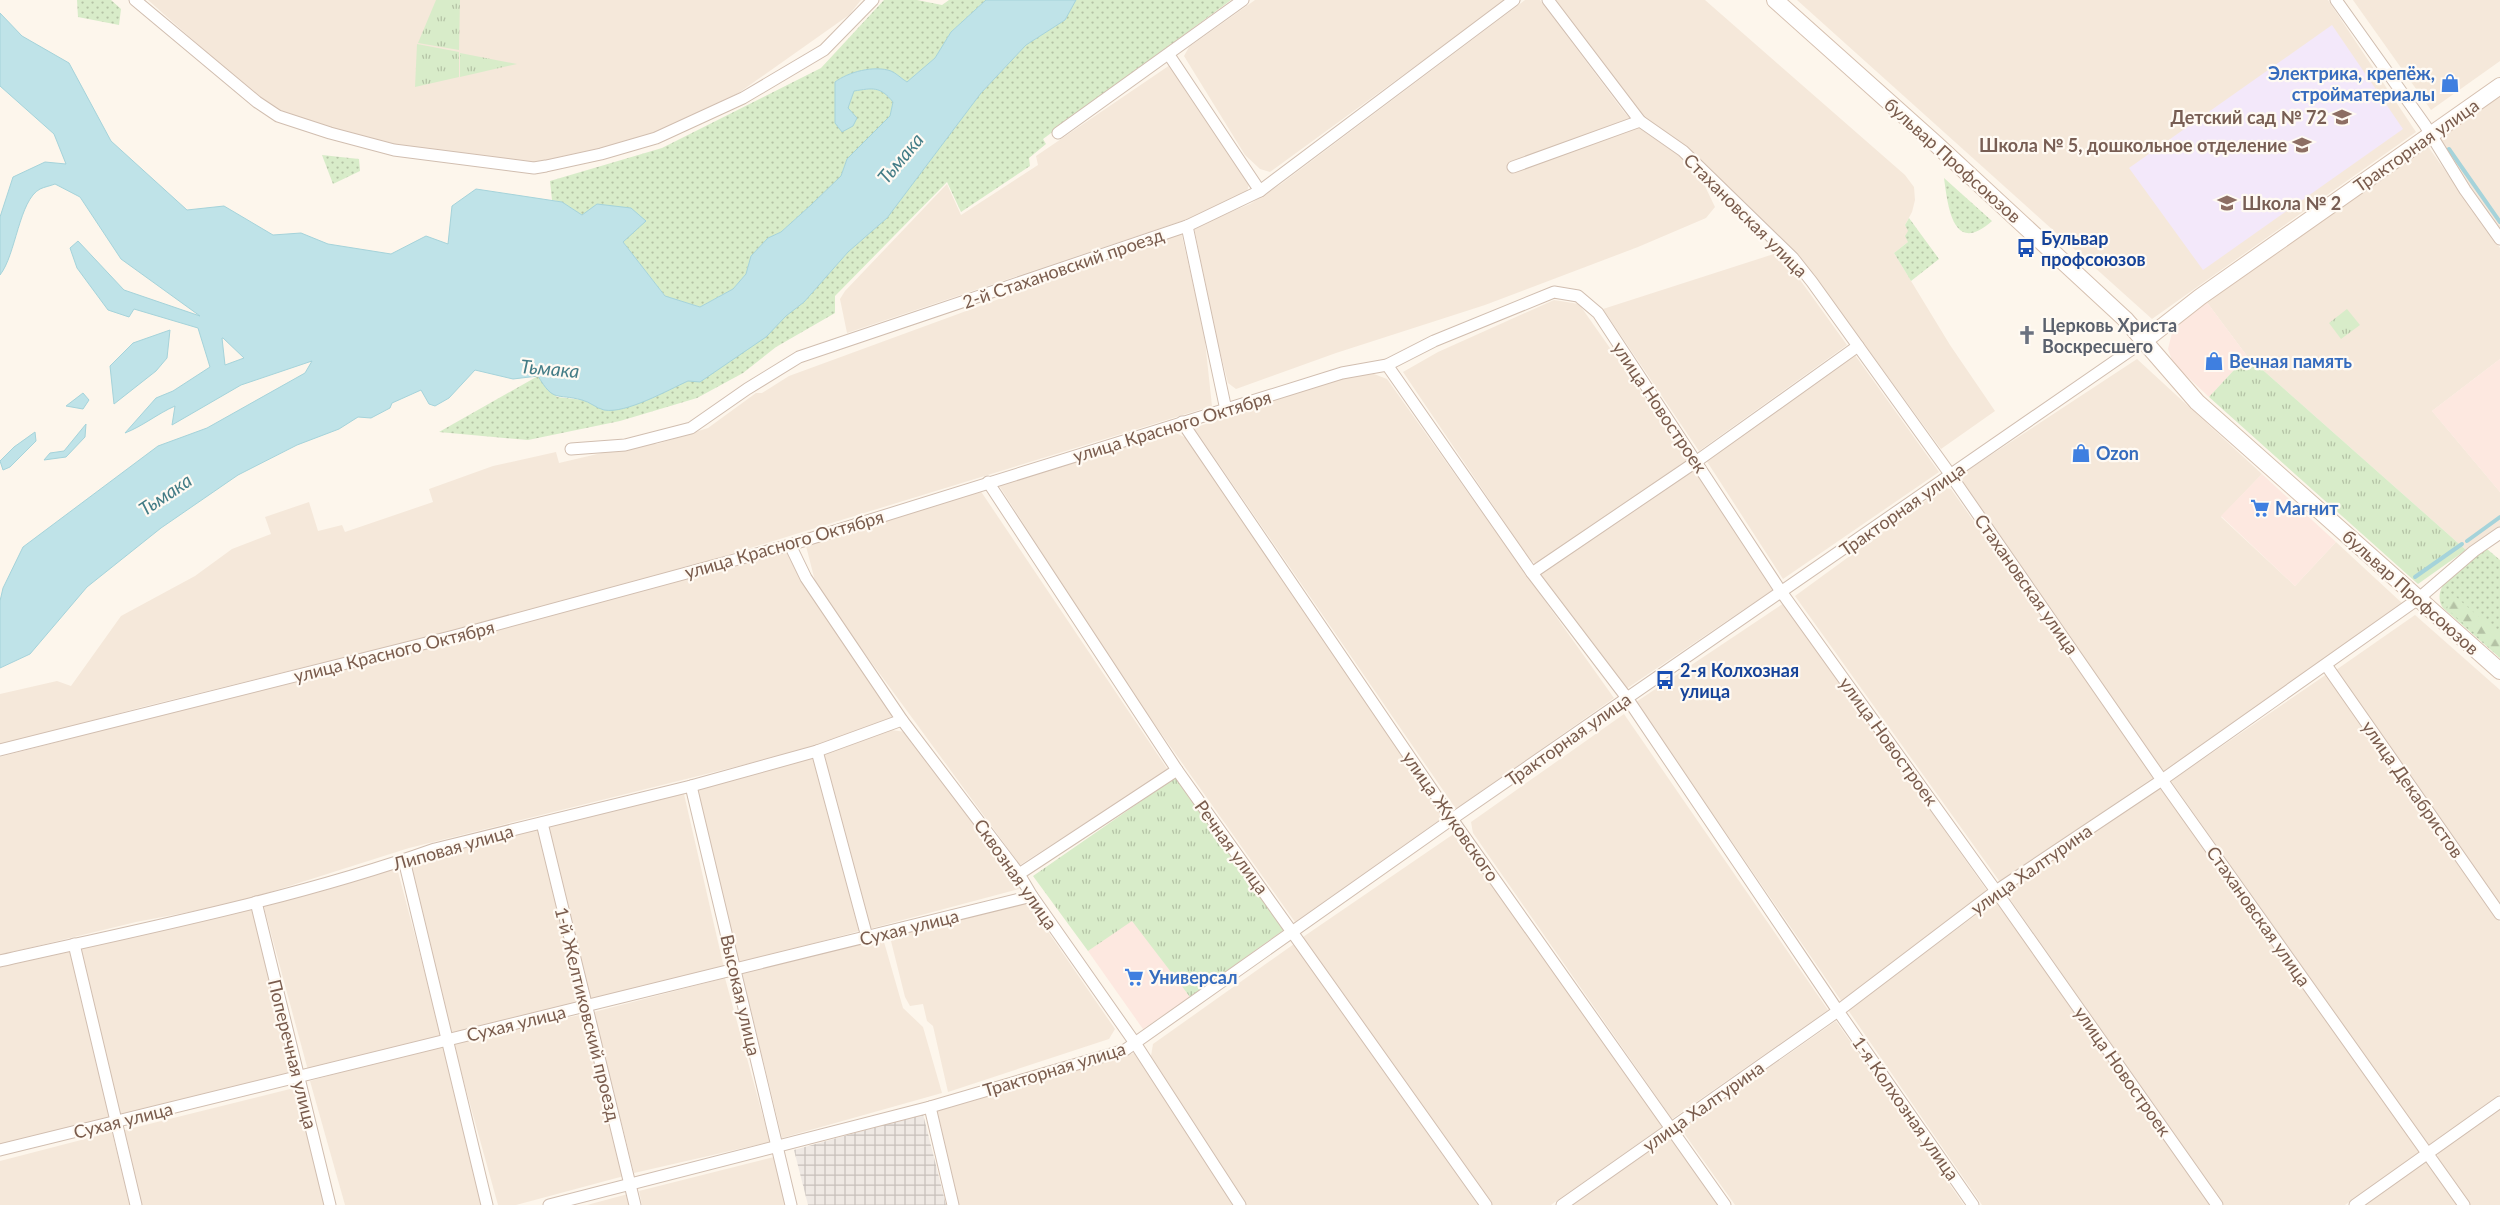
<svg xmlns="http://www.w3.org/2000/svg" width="2500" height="1205" font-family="Lato,sans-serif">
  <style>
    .residential { fill: #f5e8da }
    .commercial { fill: #fde8e0 }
    .industrial { fill: url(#industrial-grid) }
    .education { fill: #f3e8fa }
    .grass { fill: url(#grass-dots) }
    .forest { fill: url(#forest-firs) }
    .park { fill: url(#park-tufts) }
    .water { fill: #bfe3e8; stroke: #a5d3da; fill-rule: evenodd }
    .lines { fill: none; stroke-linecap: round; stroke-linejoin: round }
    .stream { stroke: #a5d3da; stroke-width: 4 }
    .street-casing { stroke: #d1beb0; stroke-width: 13 }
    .secondary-casing { stroke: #d6c0b0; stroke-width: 18 }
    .street { stroke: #fff; stroke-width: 11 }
    .secondary { stroke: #fff; stroke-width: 16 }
    .labels { text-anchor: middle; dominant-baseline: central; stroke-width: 4.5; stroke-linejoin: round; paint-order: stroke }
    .shop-label { font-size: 18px; font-weight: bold; fill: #366cbe; stroke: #fffaf3; text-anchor: start }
    .education-label { font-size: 18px; font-weight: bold; fill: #785e54; stroke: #fffaf3; text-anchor: end }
    .street-label { font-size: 18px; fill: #7a5c4d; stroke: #fffaf3 }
    .transit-label { font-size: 18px; font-weight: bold; fill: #164399; stroke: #fffaf3; text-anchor: start }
    .worship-label { font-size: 18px; font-weight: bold; fill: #5b616d; stroke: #fffaf3; text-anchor: start }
    .water-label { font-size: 19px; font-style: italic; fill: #437c86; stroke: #fffaf3 }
  </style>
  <defs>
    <pattern id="industrial-grid" width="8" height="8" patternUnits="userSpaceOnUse" patternTransform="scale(1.25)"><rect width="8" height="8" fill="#efe9e4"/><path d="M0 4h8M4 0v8" fill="none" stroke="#c7c0bb"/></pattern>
    <pattern id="grass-dots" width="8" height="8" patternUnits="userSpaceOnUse" patternTransform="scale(1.25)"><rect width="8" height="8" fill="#d8ecc9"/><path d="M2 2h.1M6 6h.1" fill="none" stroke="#b4c2a5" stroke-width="1.8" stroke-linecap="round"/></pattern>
    <pattern id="forest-firs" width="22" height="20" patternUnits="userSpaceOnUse" patternTransform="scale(1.25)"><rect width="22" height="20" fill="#d8ecc9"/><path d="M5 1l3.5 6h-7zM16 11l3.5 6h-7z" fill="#b4c2a5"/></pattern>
    <pattern id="park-tufts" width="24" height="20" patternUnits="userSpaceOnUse" patternTransform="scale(1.25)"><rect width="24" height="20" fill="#d8ecc9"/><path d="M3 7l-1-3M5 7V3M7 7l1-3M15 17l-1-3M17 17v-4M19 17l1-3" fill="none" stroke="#b4c2a5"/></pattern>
  </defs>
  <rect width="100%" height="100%" fill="#fdf6ec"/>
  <g class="residential">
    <path d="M 148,0 L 861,0 L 849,15 L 740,92 L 656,138 L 546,166 L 394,150 L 278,116 Z"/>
    <path d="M 1255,0 L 1506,0 L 1270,172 L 1260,169 L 1245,155 L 1184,56 L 1189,47 Z"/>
    <path d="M 1525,0 L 1540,0 L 1624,112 L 1639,128 L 1681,157 L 1702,180 L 1715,207 L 1706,218 L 1638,247 L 1485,305 L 1336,353 L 1236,389 L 1228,383 L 1216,336 L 1194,227 L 1250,204 L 1281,184 Z"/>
    <path d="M 1553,0 L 1705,0 L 1905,175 L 1914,187 L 1915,200 L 1912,212 L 1905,225 L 1909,231 L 1908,242 L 1894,253 L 1950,345 L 1995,411 L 1941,449 L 1817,280 L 1643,117 Z"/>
    <path d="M 1797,0 L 2328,0 L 2416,132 L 2152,319 Z"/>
    <path d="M 2353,0 L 2500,0 L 2500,61 L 2431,110 Z"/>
    <path d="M 1170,65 L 1249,184 L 1247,192 L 1194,217 L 847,333 L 840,299 L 845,291 L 947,184 L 961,215 L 1038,165 L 1036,156 Z"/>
    <path d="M 2500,94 L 2500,231 L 2468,187 L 2439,138 Z"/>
    <path d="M 2427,145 L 2500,248 L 2500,359 L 2432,411 L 2500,492 L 2500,527 L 2466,550 L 2247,356 L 2206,301 Z"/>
    <path d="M 1181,232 L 1204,332 L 1212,406 L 656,577 L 463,628 L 142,707 L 0,746 L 0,694 L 57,681 L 71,686 L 121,616 L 195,576 L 232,549 L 271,534 L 265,517 L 309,502 L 318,531 L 342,525 L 345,532 L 433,502 L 429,489 L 493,466 L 556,452 L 559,463 L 644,443 L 657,444 L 708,428 L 756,393 L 762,393 L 789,376 Z"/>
    <path d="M 1780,252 L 1847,345 L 1699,451 L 1603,309 Z"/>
    <path d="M 1554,300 L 1579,304 L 1688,459 L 1538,565 L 1530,560 L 1403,372 L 1438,352 Z"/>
    <path d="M 1855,355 L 1939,472 L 1783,579 L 1706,460 Z"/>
    <path d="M 2137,359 L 2262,474 L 2221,517 L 2295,586 L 2336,542 L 2403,604 L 2163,773 L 1961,482 L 1965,472 Z"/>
    <path d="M 1374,374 L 1387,379 L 1614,698 L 1456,809 L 1194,428 L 1346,375 Z"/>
    <path d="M 1163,433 L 1176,433 L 1186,438 L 1445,816 L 1295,922 L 1131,691 L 998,484 Z"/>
    <path d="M 1694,469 L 1774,589 L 1626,689 L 1540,574 Z"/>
    <path d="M 1943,488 L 1951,489 L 2154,777 L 2000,882 L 1795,596 Z"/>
    <path d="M 980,490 L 1168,770 L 1020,865 L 833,610 L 815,581 L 806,546 Z"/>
    <path d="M 791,550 L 897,719 L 811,748 L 409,848 L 236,903 L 136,922 L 0,955 L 0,757 Z"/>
    <path d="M 1784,603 L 1988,892 L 1842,1002 L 1636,702 Z"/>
    <path d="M 2415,615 L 2500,690 L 2500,906 L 2336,670 Z"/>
    <path d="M 2327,674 L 2500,922 L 2500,1094 L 2429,1146 L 2171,781 Z"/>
    <path d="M 1624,714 L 1828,1010 L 1672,1119 L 1473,833 L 1471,822 Z"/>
    <path d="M 891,730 L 906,732 L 1023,888 L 869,929 L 822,754 Z"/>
    <path d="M 814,757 L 859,931 L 735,965 L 695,789 Z"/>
    <path d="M 2161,787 L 2422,1152 L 2345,1205 L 2224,1205 L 2005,892 Z"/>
    <path d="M 684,794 L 724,968 L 591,1003 L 547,824 Z"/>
    <path d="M 539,828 L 582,1004 L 449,1034 L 408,863 Z"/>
    <path d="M 1455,833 L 1663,1126 L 1551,1205 L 1492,1205 L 1303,937 Z"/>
    <path d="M 397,868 L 442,1037 L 309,1074 L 263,904 Z"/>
    <path d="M 1996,900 L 2211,1205 L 1982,1205 L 1848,1010 Z"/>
    <path d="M 1027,901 L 1115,1029 L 1109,1039 L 948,1092 L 933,1026 L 927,1021 L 923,1004 L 910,1006 L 905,997 L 889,933 Z"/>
    <path d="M 252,907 L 296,1074 L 118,1119 L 77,948 Z"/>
    <path d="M 882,935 L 903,1008 L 923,1027 L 942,1093 L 782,1138 L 742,973 Z"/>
    <path d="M 1294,944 L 1478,1205 L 1245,1205 L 1151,1056 L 1153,1044 Z"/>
    <path d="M 71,949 L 110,1122 L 0,1150 L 0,966 Z"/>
    <path d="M 725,978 L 770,1142 L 634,1173 L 594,1012 Z"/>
    <path d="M 584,1014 L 624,1176 L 516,1205 L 498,1205 L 453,1043 Z"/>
    <path d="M 1836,1021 L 1964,1205 L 1735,1205 L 1681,1129 Z"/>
    <path d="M 442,1044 L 486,1205 L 345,1205 L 310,1081 Z"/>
    <path d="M 1134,1053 L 1235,1205 L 959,1205 L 937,1111 Z"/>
    <path d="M 302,1086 L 331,1205 L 141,1205 L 121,1131 Z"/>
    <path d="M 2500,1108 L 2500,1205 L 2470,1205 L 2437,1158 L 2438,1152 Z"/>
    <path d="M 112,1132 L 130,1205 L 0,1205 L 0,1161 Z"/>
    <path d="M 1670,1137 L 1719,1205 L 1570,1205 Z"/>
    <path d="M 774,1157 L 786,1205 L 642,1205 L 639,1191 Z"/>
    <path d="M 2426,1160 L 2458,1205 L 2363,1205 Z"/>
    <path d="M 628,1194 L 630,1205 L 587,1205 Z"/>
  </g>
  <g class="commercial">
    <path d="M 2206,301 L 2247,356 L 2209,397 L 2173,363 L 2168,349 L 2172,333 L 2181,321 Z"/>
    <path d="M 2500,359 L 2500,492 L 2432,411 Z"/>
    <path d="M 2262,474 L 2336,542 L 2295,586 L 2221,516 Z"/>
    <path d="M 1132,920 L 1190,997 L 1143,1029 L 1088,951 Z"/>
  </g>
  <path class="industrial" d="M 923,1114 L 946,1205 L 808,1205 L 794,1150 Z"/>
  <path class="education" d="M 2332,25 L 2403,129 L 2203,270 L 2129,168 Z"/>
  <g class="grass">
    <path d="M 77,0 L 111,0 L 121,9 L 119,25 L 78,17 Z"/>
    <path d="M 884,0 L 917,0 L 942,5 L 949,0 L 986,0 L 951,32 L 935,58 L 907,82 C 902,79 896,73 891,71 C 874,65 848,72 835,82 L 836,94 L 848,108 L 854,91 C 873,88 880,86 893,102 L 890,116 L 847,159 L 841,176 L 811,205 L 781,232 L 768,238 L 751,256 L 746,274 L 733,289 L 700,307 L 665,296 L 623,242 L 562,202 L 552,200 L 550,181 L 662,148 L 821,68 Z"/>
    <path d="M 1076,0 L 1231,0 L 1043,139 L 1046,144 L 1029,158 L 1030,166 L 961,212 L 947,182 L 835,296 L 835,313 L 776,347 L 743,373 L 697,398 L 620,421 L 528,440 L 439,432 L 538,376 L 557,397 L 583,400 L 604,410 L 624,408 L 688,381 L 786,316 L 804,302 L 848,252 L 887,218 L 981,93 L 1026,45 L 1065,20 Z"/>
    <path d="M 322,155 L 359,159 L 360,171 L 333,184 Z"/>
    <path d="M 1944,178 L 1992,221 C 1953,256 1948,207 1944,178 Z"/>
    <path d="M 1909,218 L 1939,259 L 1911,281 L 1894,253 L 1908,242 L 1905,236 L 1908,231 L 1905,225 Z"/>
    <path d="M 2487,549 L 2500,560 L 2500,658 L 2443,608 C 2428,582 2469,563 2487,549 Z"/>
  </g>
  <path class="forest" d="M 2456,597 L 2500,635 L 2500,655 L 2447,609 L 2449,602 Z"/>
  <g class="park">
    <path d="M 436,0 L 460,0 L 459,50 L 418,43 Z"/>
    <path d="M 417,44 L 459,52 L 459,77 L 415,87 Z"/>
    <path d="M 460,53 L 517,64 L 460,77 Z"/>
    <path d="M 2347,309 L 2360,325 L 2341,339 L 2329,323 Z"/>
    <path d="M 2247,356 L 2466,550 L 2418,584 L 2209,397 Z"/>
    <path d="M 1176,777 L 1285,929 L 1190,997 L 1132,921 L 1088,951 L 1033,876 Z"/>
  </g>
  <g class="water">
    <path d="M 986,0 L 1076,0 L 1065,20 L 1026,45 L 981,93 L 887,218 L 848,252 L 804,302 L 786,316 L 766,337 L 700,382 L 688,381 C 668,390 626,414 604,410 C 596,408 590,402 582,400 C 556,393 554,403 538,376 L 513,379 L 475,370 L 449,398 L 435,406 L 429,404 L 421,390 L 392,403 L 390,408 L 371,418 L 358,417 L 339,429 L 297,445 L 238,475 L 161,528 L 87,587 L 30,654 L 0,668 L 0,601 L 3,588 L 23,547 L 158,446 L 207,428 L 305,373 L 312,361 L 241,385 L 172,425 L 175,406 C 157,414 143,426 125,433 L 156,398 L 173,391 L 210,367 L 198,328 L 134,309 L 129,317 L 108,310 L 77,268 L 70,248 L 78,241 L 124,290 L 200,316 L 121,259 L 80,197 L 55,184 C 50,186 44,187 40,189 C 19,200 16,255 0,275 L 0,217 L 13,177 L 45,162 L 66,164 L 54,134 L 0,86 L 0,13 L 22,36 L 69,63 L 111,141 L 187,210 L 224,206 L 273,235 L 301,233 L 328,244 L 391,254 L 426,236 L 448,244 L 452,206 L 476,189 L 562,202 L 582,215 L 597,204 L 631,208 L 646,221 L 623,242 L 665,296 L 700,307 L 733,289 L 746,274 L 751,256 L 768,238 L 781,232 L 811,205 L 841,176 L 847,159 L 890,116 L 893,102 C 880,86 873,88 854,91 L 848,108 L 857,118 L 853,126 L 842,132 L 835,123 L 835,82 C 848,72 874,65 891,71 C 896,73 902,79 907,82 L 935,58 L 951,32 ZM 222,338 L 223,338 L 244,358 L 225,365 Z"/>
    <path d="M 170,330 L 167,358 L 156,371 L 114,404 L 110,366 L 133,343 Z"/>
    <path d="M 83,393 L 89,400 L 83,409 L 66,406 Z"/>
    <path d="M 86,424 L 85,437 L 66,457 L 44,460 L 50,453 L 64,451 Z"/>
    <path d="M 35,432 L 36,441 L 10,467 L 3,470 L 0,461 L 14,447 Z"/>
  </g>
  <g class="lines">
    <g class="stream">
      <path d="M 2449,149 L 2500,222"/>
      <path d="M 2467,541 L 2500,517"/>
      <path d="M 2415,577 L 2462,544"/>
    </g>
    <g class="street-casing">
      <g id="street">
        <path d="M 135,0 L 257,102 L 278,116 L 330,133 L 394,150 L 534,168 L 546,166 L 601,154 L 656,138 L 743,98 L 824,50 L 873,0"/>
        <path d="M 1548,0 L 1640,121 L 1683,151 L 1793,258 L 1812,282 L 1950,474 L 2162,780 L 2464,1205"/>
        <path d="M 2336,0 L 2425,125 L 2465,190 L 2500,239"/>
        <path d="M 1169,55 L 1260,191"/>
        <path d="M 1058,133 L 1243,0"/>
        <path d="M 1513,167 L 1640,121"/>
        <path d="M 1187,226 L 1226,410"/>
        <path d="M 1387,365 L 1532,573 L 1627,698 L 1838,1011 L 1973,1205"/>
        <path d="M 1182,422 L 1452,819 L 1725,1205"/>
        <path d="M 571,449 L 625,445 L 691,428 L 747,389 L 799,357 L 1187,226 L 1260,191 L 1514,0"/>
        <path d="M 988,482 L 1177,770 L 1486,1205"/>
        <path d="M 790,545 L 806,578 L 902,720 L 1019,874 L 1032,896 L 1135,1043 L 1240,1205"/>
        <path d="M 1532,573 L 1697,461 L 1858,346"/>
        <path d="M 2326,665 L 2500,914"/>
        <path d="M 0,750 L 454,636 L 790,545 L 1342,373 L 1387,365 L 1434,341 L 1554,292 L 1578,296 L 1598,313 L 1782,593 L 1996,891 L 2217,1205"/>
        <path d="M 817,751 L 867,937"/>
        <path d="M 691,786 L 791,1205"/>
        <path d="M 542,823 L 635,1205"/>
        <path d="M 404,860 L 487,1205"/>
        <path d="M 1019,874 L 1177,770"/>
        <path d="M 256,902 L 330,1205"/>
        <path d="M 74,944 L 136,1205"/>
        <path d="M 0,961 C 146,928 294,899 435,849 L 691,786 L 817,751 L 902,720"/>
        <path d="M 930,1107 L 953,1205"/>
        <path d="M 0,1150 L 1032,896"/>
        <path d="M 549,1205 L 930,1107 L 1125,1050 L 1452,819 L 2144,341"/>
        <path d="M 1562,1205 L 1838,1011 L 1996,891 L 2162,780 L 2418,599 L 2474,551 L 2500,533"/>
        <path d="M 2355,1205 L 2500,1102"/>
      </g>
    </g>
    <g class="secondary-casing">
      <g id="secondary">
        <path d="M 1775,0 L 1936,144 L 2125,319 L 2197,402 L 2500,671"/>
        <path d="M 2144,341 L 2200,297 L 2500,86"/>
      </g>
    </g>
    <use href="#street" class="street"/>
    <use href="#secondary" class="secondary"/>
  </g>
  <defs>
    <g id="shop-bare" transform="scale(1.5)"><path d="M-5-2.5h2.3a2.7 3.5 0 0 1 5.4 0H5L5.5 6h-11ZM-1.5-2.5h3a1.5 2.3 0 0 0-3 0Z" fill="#3f7fe0" stroke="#fffaf3" stroke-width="2.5" paint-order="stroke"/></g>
    <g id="school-bare" transform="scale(1.5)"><path d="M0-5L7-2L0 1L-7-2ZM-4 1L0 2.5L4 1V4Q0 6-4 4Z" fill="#8d6e63" stroke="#fffaf3" stroke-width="2.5" paint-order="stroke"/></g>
    <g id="bus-bare" transform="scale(1.5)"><path d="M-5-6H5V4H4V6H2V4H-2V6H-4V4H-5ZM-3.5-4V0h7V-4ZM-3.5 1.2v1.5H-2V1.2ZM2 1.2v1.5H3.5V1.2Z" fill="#1a4fb4" stroke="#fffaf3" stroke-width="2.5" paint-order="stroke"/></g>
    <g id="church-bare" transform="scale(1.5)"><path d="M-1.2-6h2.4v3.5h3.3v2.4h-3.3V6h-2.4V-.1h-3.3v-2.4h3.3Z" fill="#6b7280" stroke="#fffaf3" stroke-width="2.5" paint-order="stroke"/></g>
    <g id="supermarket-bare" transform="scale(1.5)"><path d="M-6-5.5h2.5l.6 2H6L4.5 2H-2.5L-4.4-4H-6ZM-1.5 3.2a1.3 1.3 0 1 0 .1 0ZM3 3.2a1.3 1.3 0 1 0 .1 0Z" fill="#3f7fe0" stroke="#fffaf3" stroke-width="2.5" paint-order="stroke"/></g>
  </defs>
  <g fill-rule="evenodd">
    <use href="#shop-bare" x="2450" y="83"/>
    <use href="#school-bare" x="2342" y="117"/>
    <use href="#school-bare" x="2302" y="145"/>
    <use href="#school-bare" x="2227" y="203"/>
    <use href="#bus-bare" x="2026" y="248"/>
    <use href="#church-bare" x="2027" y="335"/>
    <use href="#shop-bare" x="2214" y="361"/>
    <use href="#shop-bare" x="2081" y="453"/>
    <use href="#supermarket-bare" x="2260" y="508"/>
    <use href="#bus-bare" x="1665" y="680"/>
    <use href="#supermarket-bare" x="1134" y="977"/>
  </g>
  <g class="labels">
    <g class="shop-label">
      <text x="2435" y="73" text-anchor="end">Электрика, крепёж,<tspan x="2435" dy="21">стройматериалы</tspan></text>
      <text x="2229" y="361">Вечная память</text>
      <text x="2096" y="453">Ozon</text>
      <text x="2275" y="508">Магнит</text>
      <text x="1149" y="977">Универсал</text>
    </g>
    <g class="education-label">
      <text x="2327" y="117">Детский сад № 72</text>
      <text x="2287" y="145">Школа № 5, дошкольное отделение</text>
      <text x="2242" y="203" text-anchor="start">Школа № 2</text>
    </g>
    <g class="street-label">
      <text transform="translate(2416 145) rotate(-35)">Тракторная улица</text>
      <text transform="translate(1953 160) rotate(42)">бульвар Профсоюзов</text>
      <text transform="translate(1746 215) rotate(45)">Стахановская улица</text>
      <text transform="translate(1063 268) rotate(-19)">2-й Стахановский проезд</text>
      <text transform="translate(1660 407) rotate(56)">улица Новостроек</text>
      <text transform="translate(1172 426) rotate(-17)">улица Красного Октября</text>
      <text transform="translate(1902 509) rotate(-35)">Тракторная улица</text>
      <text transform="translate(784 544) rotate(-16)">улица Красного Октября</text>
      <text transform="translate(2027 584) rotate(55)">Стахановская улица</text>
      <text transform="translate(2411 592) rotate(42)">бульвар Профсоюзов</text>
      <text transform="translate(394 651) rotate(-14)">улица Красного Октября</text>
      <text transform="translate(1568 739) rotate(-35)">Тракторная улица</text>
      <text transform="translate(1889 741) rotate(54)">улица Новостроек</text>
      <text transform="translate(2413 789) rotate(55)">улица Декабристов</text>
      <text transform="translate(1451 816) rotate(55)">улица Жуковского</text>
      <text transform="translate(453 847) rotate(-16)">Липовая улица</text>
      <text transform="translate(1232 847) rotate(54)">Речная улица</text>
      <text transform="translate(2031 869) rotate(-35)">улица Халтурина</text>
      <text transform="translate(1016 874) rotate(55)">Сквозная улица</text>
      <text transform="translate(2259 916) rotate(55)">Стахановская улица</text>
      <text transform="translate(909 927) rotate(-14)">Сухая улица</text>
      <text transform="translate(741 995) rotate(77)">Высокая улица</text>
      <text transform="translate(588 1014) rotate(76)">1-й Желтиковский проезд</text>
      <text transform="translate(516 1023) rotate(-14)">Сухая улица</text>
      <text transform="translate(293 1054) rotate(76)">Поперечная улица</text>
      <text transform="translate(1054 1069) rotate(-17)">Тракторная улица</text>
      <text transform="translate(2123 1071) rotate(55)">улица Новостроек</text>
      <text transform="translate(1703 1106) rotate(-35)">улица Халтурина</text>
      <text transform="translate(1906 1108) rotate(55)">1-я Колхозная улица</text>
      <text transform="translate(123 1120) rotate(-14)">Сухая улица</text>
    </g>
    <g class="transit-label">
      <text x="2041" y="238">Бульвар<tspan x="2041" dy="21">профсоюзов</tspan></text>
      <text x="1680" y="670">2-я Колхозная<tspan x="1680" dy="21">улица</tspan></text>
    </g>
    <g class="worship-label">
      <text x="2042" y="325">Церковь Христа<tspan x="2042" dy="21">Воскресшего</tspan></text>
    </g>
    <g class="water-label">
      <text transform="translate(900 158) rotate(-50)">Тьмака</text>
      <text transform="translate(550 368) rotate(5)">Тьмака</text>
      <text transform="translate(165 494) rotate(-34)">Тьмака</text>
    </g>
  </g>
</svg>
